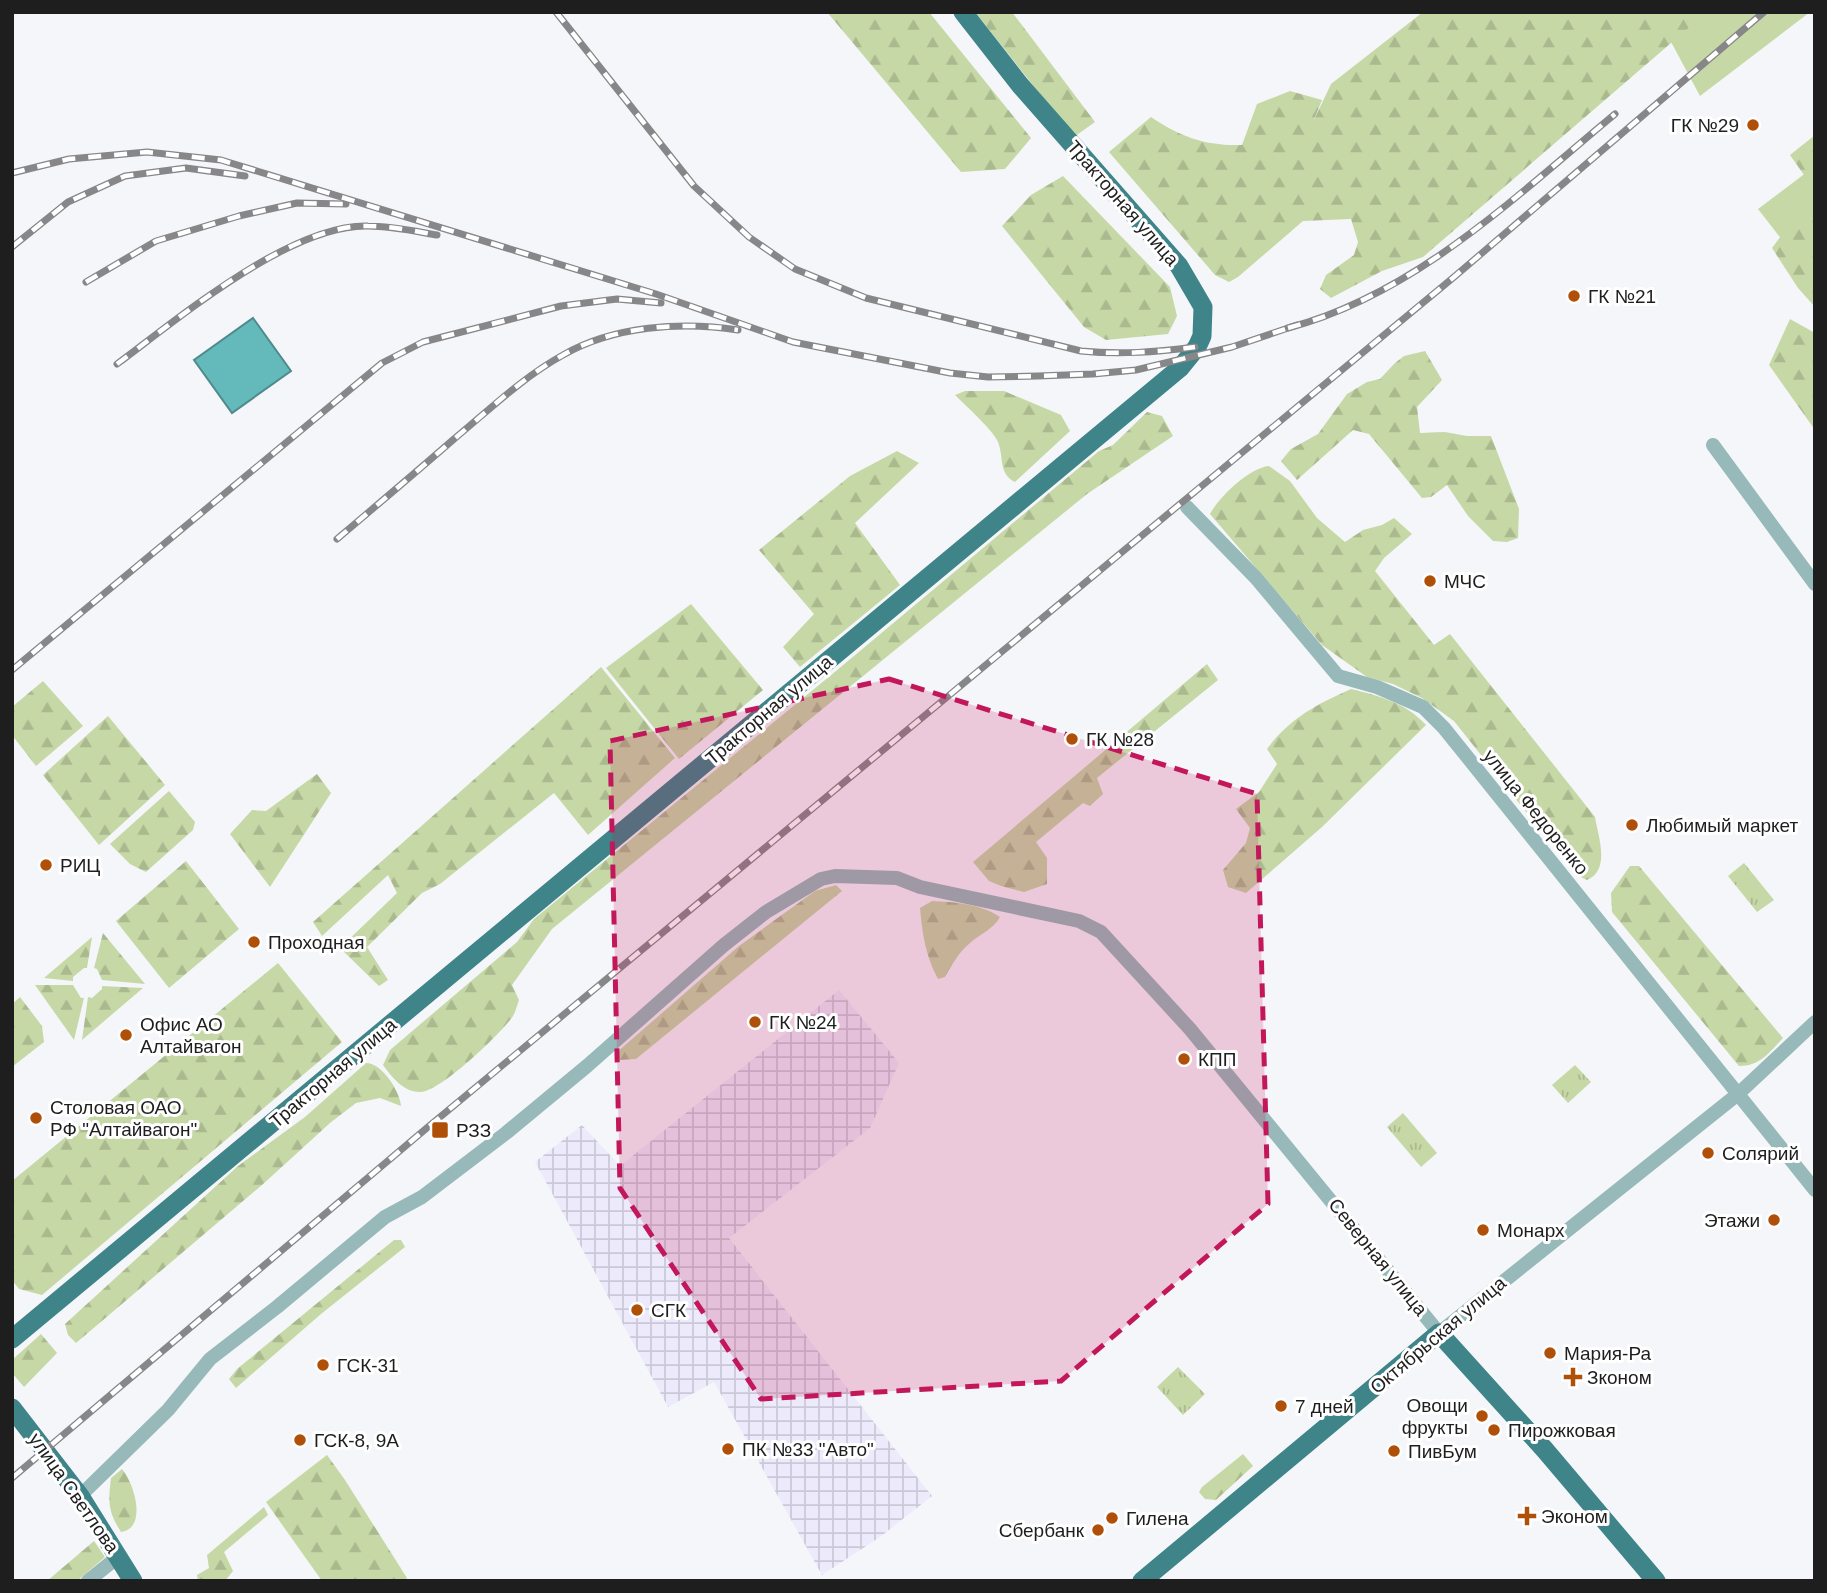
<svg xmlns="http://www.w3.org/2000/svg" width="1827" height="1593" font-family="Helvetica,sans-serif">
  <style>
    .industrial { fill: url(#industrial-grid) }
    .grass { fill: #c6d8a5 }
    .forest { fill: url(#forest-firs) }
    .park { fill: url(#park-tufts) }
    .water { fill: #64b9bb; stroke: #4f8a8c; stroke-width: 2 }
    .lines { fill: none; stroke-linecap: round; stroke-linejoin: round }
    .minor { stroke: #97b9ba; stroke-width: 14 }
    .major { stroke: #3e8488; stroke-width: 19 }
    .rail-casing { stroke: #87878a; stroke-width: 7 }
    .rail { stroke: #fff; stroke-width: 4.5; stroke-dasharray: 13; stroke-linecap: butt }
    .marked { fill: #c2185b; fill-opacity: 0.2; stroke: #c2185b; stroke-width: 5; stroke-dasharray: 14 9; stroke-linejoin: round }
    .poi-dot { fill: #b05008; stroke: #fff; stroke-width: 2.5 }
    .labels { text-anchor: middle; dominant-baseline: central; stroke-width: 6; stroke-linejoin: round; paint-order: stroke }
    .poi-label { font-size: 19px; fill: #1e1e1f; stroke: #fff; text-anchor: start }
    .street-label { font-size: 19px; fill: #1e1e1f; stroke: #fff }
  </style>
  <defs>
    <pattern id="industrial-grid" width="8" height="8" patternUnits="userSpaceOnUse" patternTransform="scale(1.75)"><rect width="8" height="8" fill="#edeafc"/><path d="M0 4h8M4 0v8" fill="none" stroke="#cbc8d8"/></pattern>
    <pattern id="forest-firs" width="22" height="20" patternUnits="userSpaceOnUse" patternTransform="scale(1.75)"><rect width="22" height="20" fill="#c6d8a5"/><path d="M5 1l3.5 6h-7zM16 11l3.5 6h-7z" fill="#aab98e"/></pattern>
    <pattern id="park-tufts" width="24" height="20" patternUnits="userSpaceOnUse" patternTransform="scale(1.75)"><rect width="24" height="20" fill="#c6d8a5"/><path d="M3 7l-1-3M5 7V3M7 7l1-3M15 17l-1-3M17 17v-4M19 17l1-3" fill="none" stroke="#aab98e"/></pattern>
  </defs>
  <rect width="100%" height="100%" fill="#f5f6fa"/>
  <path class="industrial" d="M 839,990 L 899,1063 L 870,1128 L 729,1238 L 932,1496 L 880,1537 L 822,1575 L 714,1382 L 668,1407 L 535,1162 L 582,1125 L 620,1166 Z"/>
  <g class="grass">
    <path d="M 1655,12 L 1810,12 L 1700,96 Z"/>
    <path d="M 1815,166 L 1815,282 L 1758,209 Z"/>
  </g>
  <g class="forest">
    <path d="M 827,12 L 929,12 L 1031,138 L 1005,169 L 961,172 Z"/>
    <path d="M 975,12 L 1012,12 L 1095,122 L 1074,137 Z"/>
    <path d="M 1423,12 L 1707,12 L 1423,257 L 1382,271 L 1331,298 L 1320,289 L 1326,275 L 1354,255 L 1358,242 L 1351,219 L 1303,221 L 1238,277 L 1229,282 L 1215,275 L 1109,152 L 1151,117 C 1181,137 1205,146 1242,145 L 1257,104 L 1290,91 L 1322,100 L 1313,122 L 1331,84 Z"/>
    <path d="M 1815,135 L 1815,184 L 1811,185 L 1790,155 Z"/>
    <path d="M 1063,176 L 1170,287 L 1177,316 L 1168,334 L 1106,340 L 1084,327 L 1002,226 L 1031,195 Z"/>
    <path d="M 1800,210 L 1815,211 L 1815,307 L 1798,288 L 1772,248 Z"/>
    <path d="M 1790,319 L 1815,333 L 1815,430 L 1769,365 Z"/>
    <path d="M 1425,351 L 1442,380 L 1417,407 L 1420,433 L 1445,432 L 1467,436 L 1491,436 L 1519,509 L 1518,538 L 1507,542 L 1493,541 L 1468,516 L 1447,485 L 1431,497 L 1422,498 L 1369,434 L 1353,430 L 1297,480 L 1281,461 L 1291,449 L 1318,434 L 1347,394 L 1367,382 L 1380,379 L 1395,363 L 1404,356 Z"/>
    <path d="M 965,391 L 1004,391 L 1061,415 L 1070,431 L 1015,482 C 998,474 1004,456 998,442 C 993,430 965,405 955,395 Z"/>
    <path d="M 1147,412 L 1162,416 L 1173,436 L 1087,494 L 552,929 L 512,985 L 519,1000 C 517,1005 516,1011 513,1016 C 502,1033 441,1091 421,1092 C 404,1093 392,1077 383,1065 L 390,1050 L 517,942 L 534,919 L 836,671 L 1099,451 L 1113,445 Z"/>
    <path d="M 897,451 L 919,463 L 855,523 L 900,585 L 800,667 L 783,647 L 814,614 L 759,550 L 850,476 Z"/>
    <path d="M 1269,466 L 1290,481 L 1317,518 L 1345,542 L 1363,530 L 1382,525 L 1394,518 L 1412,534 L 1384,558 L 1375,571 L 1434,645 L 1450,634 L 1595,817 C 1598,836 1611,870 1587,880 L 1576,875 L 1454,721 L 1422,698 L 1393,684 L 1367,677 L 1322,645 L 1210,514 C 1219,497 1249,468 1269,466 Z"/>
    <path d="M 691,604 L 763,690 L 679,759 L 606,668 Z"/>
    <path d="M 1207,664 L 1218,680 L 1097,778 L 1103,794 L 1090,806 L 1083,803 L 1036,842 L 1047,858 L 1047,884 L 1024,892 L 1001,886 L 989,881 L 973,862 Z"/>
    <path d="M 601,667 L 675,758 L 588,835 L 554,793 L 440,884 L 422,893 L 367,947 L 388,980 L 379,986 L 340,948 L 397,893 L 388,875 L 322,936 L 313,922 Z"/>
    <path d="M 43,681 L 83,726 L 36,766 L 12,735 L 12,707 Z"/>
    <path d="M 1351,689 C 1380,696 1406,703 1426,725 L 1322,827 L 1246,893 L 1228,887 L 1223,870 L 1246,843 L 1250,828 L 1236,809 L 1259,792 L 1277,764 L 1267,749 C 1289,719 1317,704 1351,689 Z"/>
    <path d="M 108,716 L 165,785 L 99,845 L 43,775 Z"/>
    <path d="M 317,774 L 331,793 L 270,887 L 230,834 L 252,810 L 266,811 Z"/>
    <path d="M 169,791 L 195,822 L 193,830 L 146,872 L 130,864 L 110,844 Z"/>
    <path d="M 186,861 L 239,929 L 169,988 L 116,921 Z"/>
    <path d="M 1630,866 L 1639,866 L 1783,1038 C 1769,1053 1760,1066 1739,1066 L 1612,912 L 1611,893 Z"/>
    <path d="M 836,885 L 842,891 L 636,1059 L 620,1060 L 616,1053 L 739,946 L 815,891 Z"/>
    <path d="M 932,901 C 955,902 981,904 1000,917 C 993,930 979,934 969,944 C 958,953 952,965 945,977 L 938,979 C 926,957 922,933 920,908 Z"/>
    <path d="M 103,933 L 145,984 L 102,980 L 97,969 L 94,968 Z"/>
    <path d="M 92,937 L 87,968 L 84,968 L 73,977 L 73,981 L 44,978 Z"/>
    <path d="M 278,963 L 342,1042 L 42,1295 L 19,1289 L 12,1280 L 12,1181 Z"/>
    <path d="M 35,985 L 73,985 L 81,998 L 84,998 L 74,1040 Z"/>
    <path d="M 102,986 L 143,988 L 82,1040 L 88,997 L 92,998 L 102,989 Z"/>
    <path d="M 20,997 L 42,1026 L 44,1042 L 12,1067 L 12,1004 Z"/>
    <path d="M 366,1063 C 382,1063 400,1091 401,1106 L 380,1098 L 356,1103 L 330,1123 L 262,1185 L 76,1343 L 68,1335 L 65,1324 L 238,1166 L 305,1117 Z"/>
    <path d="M 394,1240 L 401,1240 L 405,1247 L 321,1314 L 236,1388 L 229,1379 L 237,1369 Z"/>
    <path d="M 41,1334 L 57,1353 L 24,1387 L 13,1374 L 12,1360 Z"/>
    <path d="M 1243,1454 L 1253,1466 L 1216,1500 L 1205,1499 L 1199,1492 L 1202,1487 Z"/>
    <path d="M 327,1455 L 345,1480 L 407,1578 L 405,1581 L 322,1581 L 266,1502 Z"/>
    <path d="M 122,1469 C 134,1483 148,1528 121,1532 C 108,1512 108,1502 111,1478 Z"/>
    <path d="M 264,1507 L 268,1515 L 224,1552 L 233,1571 L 225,1581 L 198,1581 L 197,1575 L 209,1568 L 207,1555 Z"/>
    <path d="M 94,1541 L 105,1557 L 77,1581 L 47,1581 Z"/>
  </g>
  <g class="park">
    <path d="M 1744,863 L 1774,900 L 1757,912 L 1728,876 Z"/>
    <path d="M 1575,1065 L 1591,1082 L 1568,1103 L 1552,1085 Z"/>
    <path d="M 1403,1113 L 1437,1153 L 1421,1167 L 1387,1127 Z"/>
    <path d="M 1178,1367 L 1205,1394 L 1183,1415 L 1157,1387 Z"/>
  </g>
  <path class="water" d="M 253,318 L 291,371 L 232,413 L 194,360 Z"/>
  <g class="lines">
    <g class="minor">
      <path d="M 1713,445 L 1815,584"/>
      <path d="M 1187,507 L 1256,578 L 1338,676 L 1377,687 L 1423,707 L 1444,728 L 1815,1190"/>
      <path d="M 80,1496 L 168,1410 L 210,1359 L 277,1307 L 385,1217 L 422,1197 L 506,1133 L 587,1066 L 724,945 L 766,912 L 821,879 L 835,876 L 897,878 L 920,887 L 1079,921 L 1101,932 L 1190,1029 L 1439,1333 L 1738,1094 L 1815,1022"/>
      <path d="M 88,1581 L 119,1556"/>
    </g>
    <g class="major">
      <path d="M 12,1339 L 1180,368 L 1197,347 L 1202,336 L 1203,307 L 1179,266 L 1020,85 L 963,12"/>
      <path d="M 12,1408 L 80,1496 L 133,1581"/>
      <path d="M 1142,1581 L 1439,1333 L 1545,1450 L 1656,1581"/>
    </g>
    <g class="rail-casing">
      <g id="rail">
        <path d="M 556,12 L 694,186 L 749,237 L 795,269 L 866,298 L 1081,351 C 1121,355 1156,352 1195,347"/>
        <path d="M 12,173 L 69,159 L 147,152 L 221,160 L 656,294 L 793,342 L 950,373 L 988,377 L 1038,376 L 1093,374 L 1136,370 L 1232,347 L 1297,325"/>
        <path d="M 12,247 L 68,202 L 125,176 L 186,168 L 245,176"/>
        <path d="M 86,282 L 156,241 L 239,216 L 297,203 L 346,204"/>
        <path d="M 1288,328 C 1416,294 1516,196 1615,114"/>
        <path d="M 117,364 C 178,319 290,224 368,226 C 391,226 414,231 437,235"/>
        <path d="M 337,539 C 376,506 415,473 454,439 C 489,410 523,377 563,355 C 613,326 682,321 738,330"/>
        <path d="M 12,670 L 382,363 L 423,342 L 561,306 L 617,299 L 661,303"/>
        <path d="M 12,1478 L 428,1127 L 1454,277 L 1764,12"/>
      </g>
    </g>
    <use href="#rail" class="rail"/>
  </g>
  <path class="marked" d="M 889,679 L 1257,794 L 1268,1204 L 1061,1381 L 761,1399 L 620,1188 L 610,741 Z"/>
  <g class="poi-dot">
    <circle cx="1753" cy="125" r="7"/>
    <circle cx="1574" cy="296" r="7"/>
    <circle cx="1430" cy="581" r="7"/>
    <circle cx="1072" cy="739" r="7"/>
    <circle cx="1632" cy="825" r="7"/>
    <circle cx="46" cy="865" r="7"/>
    <circle cx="254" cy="942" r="7"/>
    <circle cx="755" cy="1022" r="7"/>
    <circle cx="126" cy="1035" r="7"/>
    <circle cx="1184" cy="1059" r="7"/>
    <circle cx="36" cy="1118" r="7"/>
    <rect x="431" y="1121" width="18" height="18" rx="3.5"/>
    <circle cx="1708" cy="1153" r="7"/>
    <circle cx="1774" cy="1220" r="7"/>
    <circle cx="1483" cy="1230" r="7"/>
    <circle cx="637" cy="1310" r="7"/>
    <circle cx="1550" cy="1353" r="7"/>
    <circle cx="323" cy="1365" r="7"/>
    <path d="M1569.5 1366.5h7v7h7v7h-7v7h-7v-7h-7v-7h7z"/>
    <circle cx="1281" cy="1406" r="7"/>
    <circle cx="1482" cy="1416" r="7"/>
    <circle cx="1494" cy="1430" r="7"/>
    <circle cx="300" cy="1440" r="7"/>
    <circle cx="728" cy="1449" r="7"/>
    <circle cx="1394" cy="1451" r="7"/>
    <path d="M1523.5 1505.5h7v7h7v7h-7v7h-7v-7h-7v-7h7z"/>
    <circle cx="1112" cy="1518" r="7"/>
    <circle cx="1098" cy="1530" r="7"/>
  </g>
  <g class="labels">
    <g class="poi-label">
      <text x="1739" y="125" text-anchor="end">ГК №29</text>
      <text x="1588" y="296">ГК №21</text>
      <text x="1444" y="581">МЧС</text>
      <text x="1086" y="739">ГК №28</text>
      <text x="1646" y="825">Любимый маркет</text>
      <text x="60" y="865">РИЦ</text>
      <text x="268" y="942">Проходная</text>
      <text x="769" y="1022">ГК №24</text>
      <text x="140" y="1024">Офис АО<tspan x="140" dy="22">Алтайвагон</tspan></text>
      <text x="1198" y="1059">КПП</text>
      <text x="50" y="1107">Столовая ОАО<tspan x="50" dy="22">РФ "Алтайвагон"</tspan></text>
      <text x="456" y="1130">РЗЗ</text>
      <text x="1722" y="1153">Солярий</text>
      <text x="1760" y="1220" text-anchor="end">Этажи</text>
      <text x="1497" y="1230">Монарх</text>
      <text x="651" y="1310">СГК</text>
      <text x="1564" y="1353">Мария-Ра</text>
      <text x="337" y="1365">ГСК-31</text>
      <text x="1587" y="1377">Зконом</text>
      <text x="1468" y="1405" text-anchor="end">Овощи<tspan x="1468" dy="22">фрукты</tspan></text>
      <text x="1295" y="1406">7 дней</text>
      <text x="1508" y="1430">Пирожковая</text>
      <text x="314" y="1440">ГСК-8, 9А</text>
      <text x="742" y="1449">ПК №33 "Авто"</text>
      <text x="1408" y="1451">ПивБум</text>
      <text x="1541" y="1516">Эконом</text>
      <text x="1126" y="1518">Гилена</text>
      <text x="1084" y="1530" text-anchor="end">Сбербанк</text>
    </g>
    <g class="street-label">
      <text transform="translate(1123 203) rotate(49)">Тракторная улица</text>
      <text transform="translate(769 710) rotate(-40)">Тракторная улица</text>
      <text transform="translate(1536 812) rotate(51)">улица Федоренко</text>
      <text transform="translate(333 1073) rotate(-40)">Тракторная улица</text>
      <text transform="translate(1378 1257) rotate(51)">Северная улица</text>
      <text transform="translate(1438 1335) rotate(-40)">Октябрьская улица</text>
      <text transform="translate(74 1493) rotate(55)">улица Светлова</text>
    </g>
  </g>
  <rect width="1827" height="1593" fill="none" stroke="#1e1e1f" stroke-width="28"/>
</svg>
